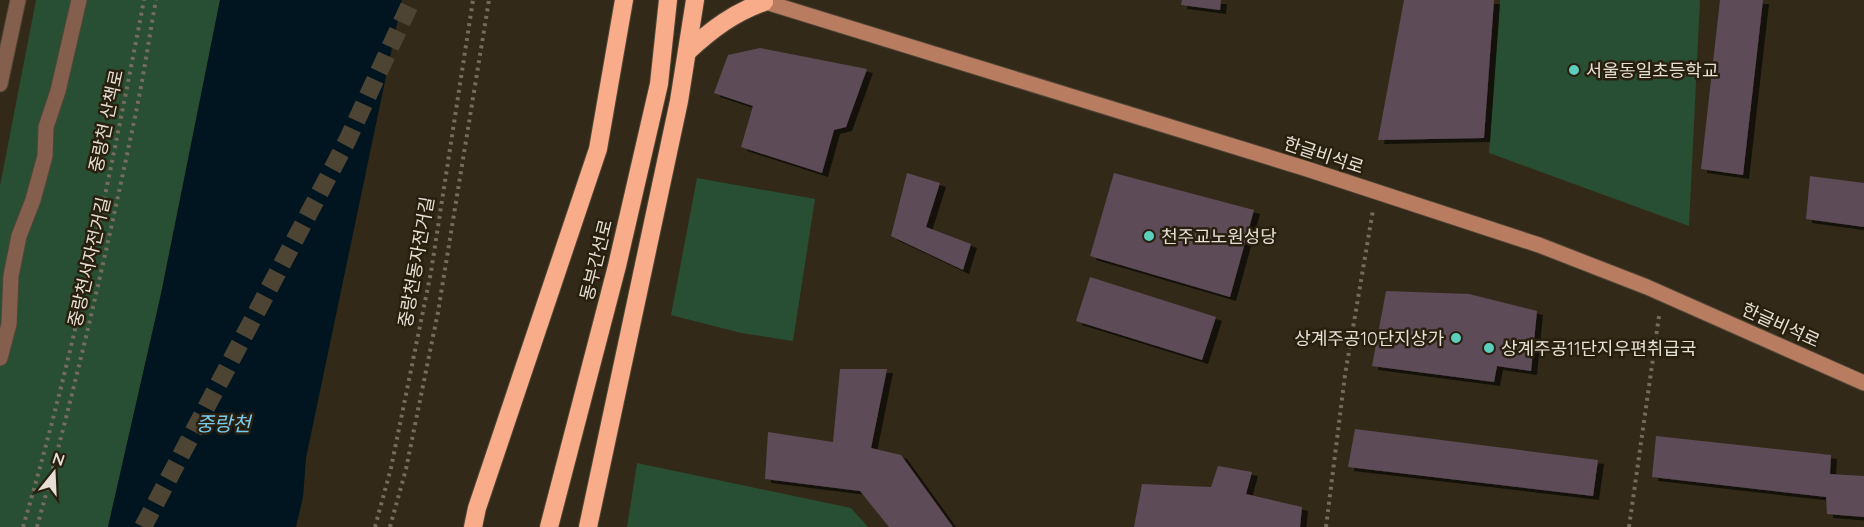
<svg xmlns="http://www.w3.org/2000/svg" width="1864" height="527" font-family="Quicksand,'Noto Sans KR',sans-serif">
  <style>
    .green { fill: #284f33 }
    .water { fill: #00151f }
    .building { fill: #5d4b58; filter: url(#shadow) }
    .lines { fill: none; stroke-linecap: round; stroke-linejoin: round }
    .highway-tunnel { stroke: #4e4434; stroke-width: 18; stroke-dasharray: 18 9; stroke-linecap: butt }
    .street-casing { stroke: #504636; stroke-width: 17 }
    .secondary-casing { stroke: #504636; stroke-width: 17 }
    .highway-casing { stroke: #504636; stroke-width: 20 }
    .path { stroke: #756c5d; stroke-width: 4; stroke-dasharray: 3 4.5; stroke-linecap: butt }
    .street { stroke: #855f4e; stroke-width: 15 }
    .secondary { stroke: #b87c61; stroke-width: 15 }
    .highway { stroke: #f8ac8a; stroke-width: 18 }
    .poi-dot { fill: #5bcebc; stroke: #291f0f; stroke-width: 2 }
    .labels { text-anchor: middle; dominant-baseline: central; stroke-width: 5; stroke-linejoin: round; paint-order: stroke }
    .poi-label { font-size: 18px; fill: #e6dfd5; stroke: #291f0f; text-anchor: start }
    .street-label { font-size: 18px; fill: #e6dfd5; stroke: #291f0f }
    .water-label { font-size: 20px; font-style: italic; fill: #77cbee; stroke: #291f0f }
  </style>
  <defs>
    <filter id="shadow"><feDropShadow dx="6" dy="4" stdDeviation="0" flood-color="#0009"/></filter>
  </defs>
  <rect width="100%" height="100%" fill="#332918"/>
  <g class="green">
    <path d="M 36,0 L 220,0 L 161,294 L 108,527 L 0,527 L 0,186 Z"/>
    <path d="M 1500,0 L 1700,0 L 1689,226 L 1489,153 Z"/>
    <path d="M 697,178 L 815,199 L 793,341 L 741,333 L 671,315 Z"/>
    <path d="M 637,463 L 851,508 L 868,527 L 627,527 Z"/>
  </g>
  <path class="water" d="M 220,0 L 402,0 L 306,458 L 303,497 L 296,527 L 108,527 L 161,294 Z"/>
  <g class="building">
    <path d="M 1182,0 L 1221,0 L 1220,10 L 1181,5 Z"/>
    <path d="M 1404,0 L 1494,0 L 1484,138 L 1378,140 Z"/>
    <path d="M 1720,0 L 1763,0 L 1743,175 L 1701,169 Z"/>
    <path d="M 760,48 L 867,69 L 846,127 L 834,130 L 822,173 L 741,147 L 753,106 L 714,93 L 728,55 Z"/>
    <path d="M 907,173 L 940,183 L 926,227 L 971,244 L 963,270 L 891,236 Z"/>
    <path d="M 1114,173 L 1254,210 L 1230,297 L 1090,256 Z"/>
    <path d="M 1810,176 L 1864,183 L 1864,227 L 1806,219 Z"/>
    <path d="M 1090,277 L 1216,317 L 1202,360 L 1076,321 Z"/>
    <path d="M 1386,291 L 1469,294 L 1537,311 L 1531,371 L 1497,366 L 1494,382 L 1372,366 Z"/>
    <path d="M 840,369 L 887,369 L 871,448 L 901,455 L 953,527 L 889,527 L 860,491 L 765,479 L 768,432 L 833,442 Z"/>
    <path d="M 1355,429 L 1598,460 L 1593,496 L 1348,467 Z"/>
    <path d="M 1656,436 L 1831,455 L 1830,474 L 1864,476 L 1864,517 L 1827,514 L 1826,497 L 1652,477 Z"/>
    <path d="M 1218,466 L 1252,472 L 1246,494 L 1302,507 L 1300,527 L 1134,527 L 1142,484 L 1211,487 Z"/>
  </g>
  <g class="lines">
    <path class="highway-tunnel" d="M 143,527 L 347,141 L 412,0"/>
    <g class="street-casing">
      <g id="street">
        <path d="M 0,84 L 18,0"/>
        <path d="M 0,358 L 9,324 L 11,276 L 19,236 L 33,200 L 45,156 L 46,127 L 58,91 L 79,0"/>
      </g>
    </g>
    <g class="secondary-casing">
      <path id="secondary" d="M 759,0 L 1307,169 L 1539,245 L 1647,287 L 1864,383"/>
    </g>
    <g class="highway-casing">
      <g id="highway">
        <path d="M 687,52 C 711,30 733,13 764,2"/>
        <path d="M 473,527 L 477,508 L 598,149 L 624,0"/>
        <path d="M 549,527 L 617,266 L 659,84 L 668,0"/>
        <path d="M 588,527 L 679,101 L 695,0"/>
      </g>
    </g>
    <g class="path">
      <path d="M 23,527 C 74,354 110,177 144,0"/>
      <path d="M 37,527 C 75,390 107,251 136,112 C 144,75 149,37 156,0"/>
      <path d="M 375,527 L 391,468 L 431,272 L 473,0"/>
      <path d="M 390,527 L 406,469 L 438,312 L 489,0"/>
      <path d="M 1326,527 L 1345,375 L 1373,210"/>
      <path d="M 1629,527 L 1659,316"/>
    </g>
    <use href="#street" class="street"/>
    <use href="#secondary" class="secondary"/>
    <use href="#highway" class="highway"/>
  </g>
  <g class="poi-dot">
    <circle cx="1574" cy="70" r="6"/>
    <circle cx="1149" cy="236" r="6"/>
    <circle cx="1456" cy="338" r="6"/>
    <circle cx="1489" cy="348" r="6"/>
  </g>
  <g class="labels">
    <g class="poi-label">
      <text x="1586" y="70">서울동일초등학교</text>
      <text x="1161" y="236">천주교노원성당</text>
      <text x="1444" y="338" text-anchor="end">상계주공10단지상가</text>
      <text x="1501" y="348">상계주공11단지우편취급국</text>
    </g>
    <g class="street-label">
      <text transform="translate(106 121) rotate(-78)">중랑천 산책로</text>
      <text transform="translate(1324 155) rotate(18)">한글비석로</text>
      <text transform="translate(596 260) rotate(-76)">동부간선로</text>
      <text transform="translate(89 262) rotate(-77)">중랑천서자전거길</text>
      <text transform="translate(416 262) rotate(-80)">중랑천동자전거길</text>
      <text transform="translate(1781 325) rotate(24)">한글비석로</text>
    </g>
    <g class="water-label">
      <text x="223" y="423">중랑천</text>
    </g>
  </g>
  <g transform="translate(54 473) rotate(18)" stroke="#291f0f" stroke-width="4.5" paint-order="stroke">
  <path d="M0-4.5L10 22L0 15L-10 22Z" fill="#e6dfd5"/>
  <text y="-9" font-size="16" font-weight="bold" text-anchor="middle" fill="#e6dfd5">N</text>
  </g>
</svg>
